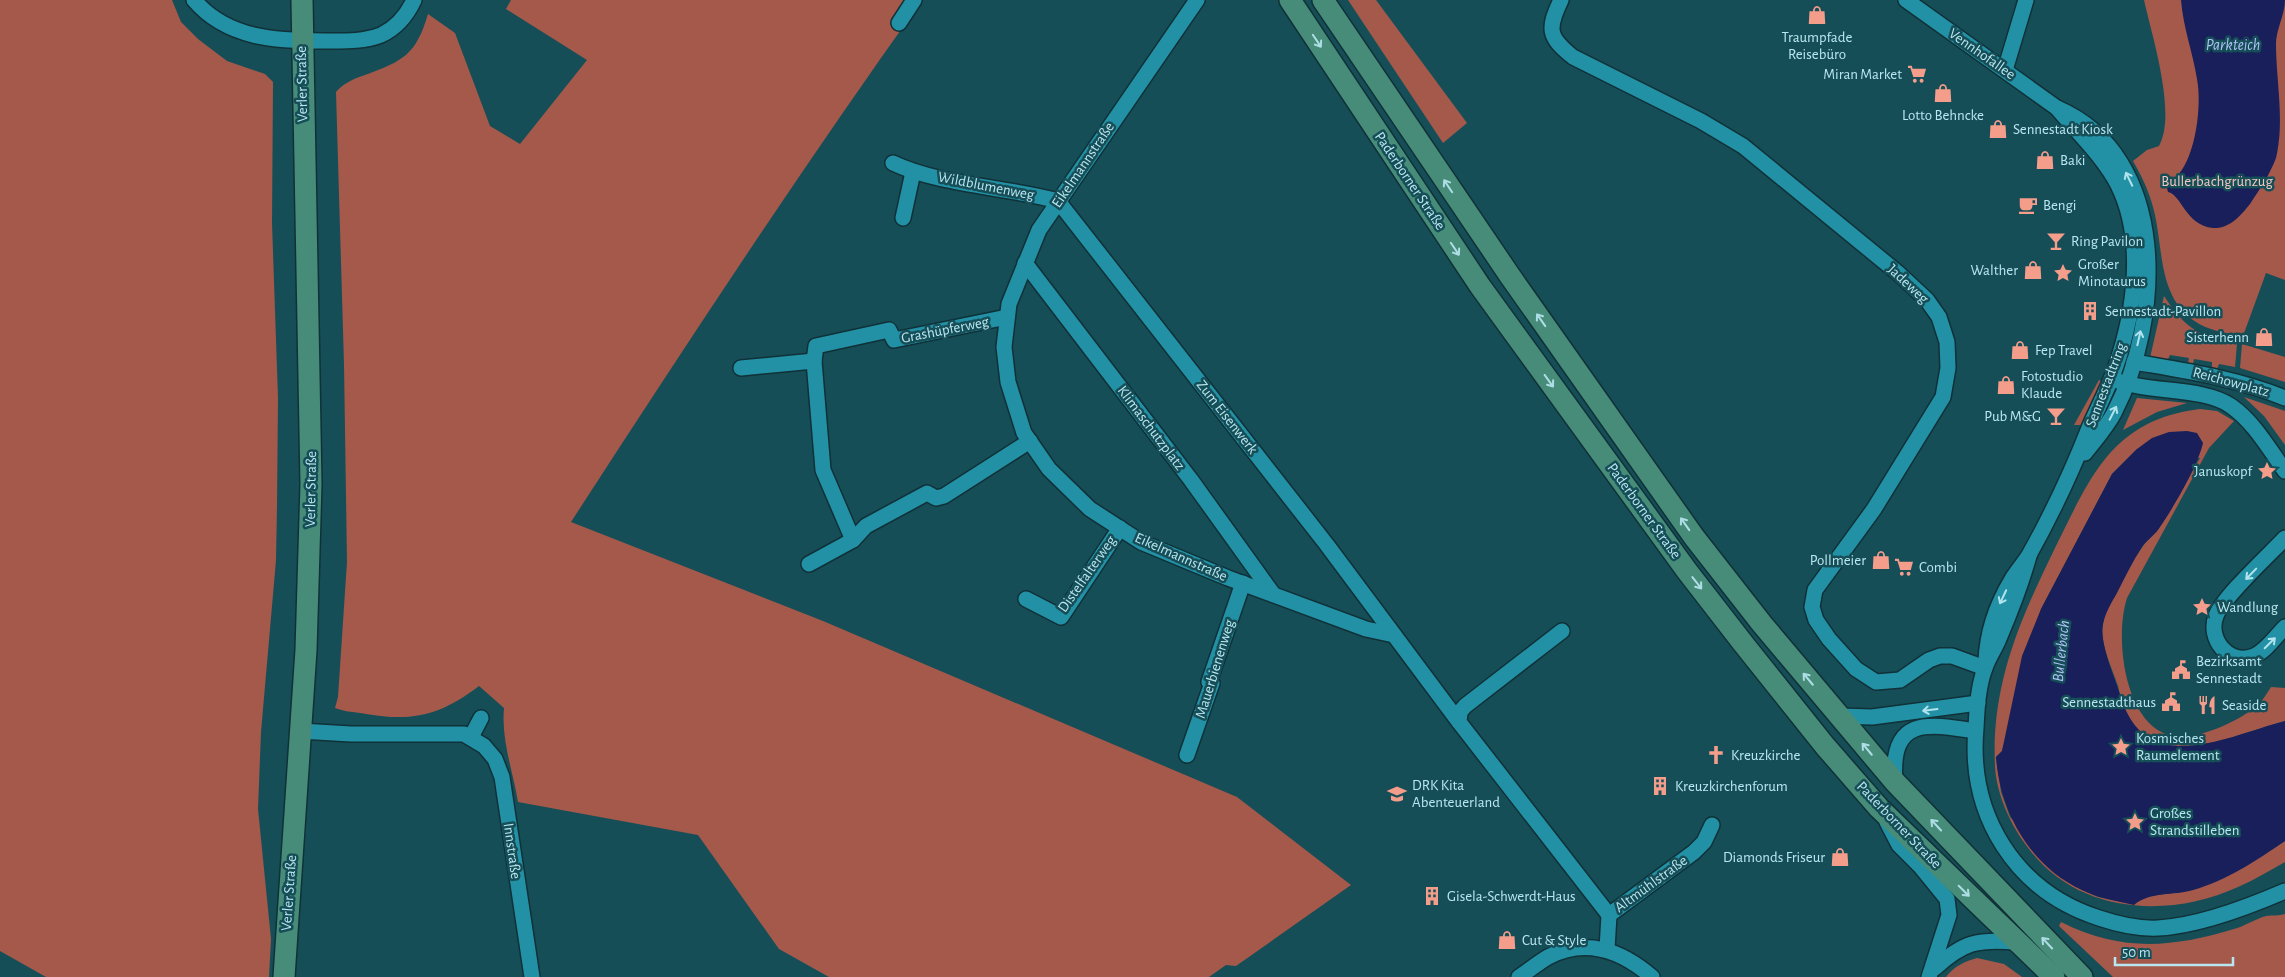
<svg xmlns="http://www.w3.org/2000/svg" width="2285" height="977" font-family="'Alegreya Sans',sans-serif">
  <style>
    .green { fill: #a5594a }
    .water { fill: #181f5a }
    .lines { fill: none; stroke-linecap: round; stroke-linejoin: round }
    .minor-casing { stroke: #103137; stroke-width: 18 }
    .secondary-casing { stroke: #103137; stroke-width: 24 }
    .minor { stroke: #2291a5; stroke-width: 15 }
    .secondary { stroke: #468c79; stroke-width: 21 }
    .oneway { stroke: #aedee5 }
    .oneway2 { stroke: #b1e3ed }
    .labels { text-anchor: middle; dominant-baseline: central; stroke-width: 5; stroke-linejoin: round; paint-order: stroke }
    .poi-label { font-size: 15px; fill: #b9e7f1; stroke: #164e58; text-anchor: start }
    .street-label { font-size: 15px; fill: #b9e7f1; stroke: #164e58 }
    .park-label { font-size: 15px; fill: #f6c9bf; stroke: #164e58 }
    .water-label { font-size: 16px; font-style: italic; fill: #b3c2fb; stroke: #164e58 }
  </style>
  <rect width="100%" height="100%" fill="#164e58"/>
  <g class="green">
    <path d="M 0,0 L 172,0 L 181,22 L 198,39 L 227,61 L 265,74 L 273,82 L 272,223 L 278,398 L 277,506 L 276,560 L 261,732 L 258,809 L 271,939 L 269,977 L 46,977 L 0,951 Z"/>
    <path d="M 511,0 L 922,0 C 800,171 685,346 571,522 L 823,621 L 1237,797 L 1351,885 L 1236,966 L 1226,965 L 1209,977 L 829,977 L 779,949 L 698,835 L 518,802 C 513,771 501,740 504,708 L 479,686 C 441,715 413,722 366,714 C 356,712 345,712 335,708 L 338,697 L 347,562 L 344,364 L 336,92 C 344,83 353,79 365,75 C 403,61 416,55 428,14 L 455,33 L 490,126 L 520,144 L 587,60 L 506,9 Z"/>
    <path d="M 1348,0 L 1376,0 L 1467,123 L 1443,143 Z"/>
    <path d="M 2144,0 L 2285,0 L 2285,280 L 2266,273 L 2243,336 C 2226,333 2208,331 2193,320 C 2159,296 2163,251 2155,215 C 2151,196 2143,178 2133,161 L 2147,150 L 2159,146 C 2177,114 2152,36 2144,0 Z"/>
    <path d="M 2164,296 C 2185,328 2199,337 2237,344 L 2235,367 L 2219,364 L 2217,369 L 2212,367 L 2212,362 L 2194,359 L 2193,364 L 2188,363 L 2189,358 L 2170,355 L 2167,361 L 2150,358 Z"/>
    <path d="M 2242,344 L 2285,357 L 2285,382 L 2240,368 Z"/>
    <path d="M 2099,380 L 2104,382 L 2085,425 L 2074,425 Z"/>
    <path d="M 2244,397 L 2285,411 L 2285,445 L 2264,416 Z"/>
    <path d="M 2137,398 L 2187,403 L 2157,412 L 2123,430 Z"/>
    <path d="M 2200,409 L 2217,411 L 2234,421 L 2209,448 L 2127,598 C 2115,635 2123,714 2163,733 C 2188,746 2238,722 2258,705 C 2263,700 2267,693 2271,687 L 2285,688 L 2285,721 C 2239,733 2156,774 2126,715 C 2122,706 2120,695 2118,686 C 2112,668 2099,642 2103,624 C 2108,600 2129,566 2143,546 C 2147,540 2153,536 2158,529 C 2174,508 2186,481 2200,458 L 2137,449 L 2112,474 L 2041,609 L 2002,751 L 1996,757 L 2001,792 L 2010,817 L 2080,889 L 2098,897 L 2122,902 L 2150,896 L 2193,890 L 2243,868 L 2285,841 L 2285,862 C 2269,871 2254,880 2238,887 C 2168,919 2078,914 2029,849 C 2011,826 1997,796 1995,767 C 1991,684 2020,620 2055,548 C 2091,476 2112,420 2200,409 Z"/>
    <path d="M 2285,914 L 2285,977 L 2113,977 L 2059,926 L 2061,922 C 2121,952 2171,948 2234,929 C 2245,926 2255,919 2266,916 C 2272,915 2279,916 2285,914 Z"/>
    <path d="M 1977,958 L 2004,964 L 2022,977 L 1946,977 C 1954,966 1964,962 1977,958 Z"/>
  </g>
  <g class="water">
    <path d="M 2181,0 L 2285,0 C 2285,15 2276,29 2276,44 C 2276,81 2285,122 2276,158 C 2270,174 2260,189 2250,204 C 2241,215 2230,229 2213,228 C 2185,225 2182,195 2168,192 L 2166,184 C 2170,181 2174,179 2178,175 C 2196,155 2202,105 2197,79 C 2193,53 2183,27 2181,0 Z"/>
    <path d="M 2187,431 L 2197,433 L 2203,443 C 2198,466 2172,510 2158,530 C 2153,536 2147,540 2142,547 C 2133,561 2125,577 2117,593 C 2112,602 2105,613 2103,624 C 2099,642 2115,679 2121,697 C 2146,780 2227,736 2285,721 L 2285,841 C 2257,860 2226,881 2193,890 C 2173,896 2151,891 2134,905 C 2116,901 2098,898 2082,890 C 2030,866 2000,812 1996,757 L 2002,751 L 2022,656 L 2041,609 L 2112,474 L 2137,449 L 2152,438 L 2169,432 Z"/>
  </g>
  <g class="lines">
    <g class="minor-casing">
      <g id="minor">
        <path d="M 194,0 C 227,39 277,41 324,41 C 343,41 363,42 381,35 C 396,28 407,15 414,0"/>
        <path d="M 1197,0 L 1039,230 L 1009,304 L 1004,347 L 1008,382 L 1024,433 L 1049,469 L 1090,509 L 1141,542 L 1228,578 L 1366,629 L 1394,635"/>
        <path d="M 1561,0 C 1547,29 1548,37 1573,57 L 1701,121 L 1743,146 L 1898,273 L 1927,300 L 1939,317 L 1947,342 L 1948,368 L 1943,397 L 1874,509 L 1815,590 L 1812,607 L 1816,620 L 1829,639 L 1856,669 L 1876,682 L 1900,680 L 1929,660 L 1940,656 L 1952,656 L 1985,668"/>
        <path d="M 1906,0 L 2057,108 C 2171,157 2163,319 2114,413 C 2106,428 2095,440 2085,453"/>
        <path d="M 899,23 L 914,0"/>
        <path d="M 2005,70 L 2026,0"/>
        <path d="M 893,163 C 939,185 1007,187 1058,201 L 1327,545 L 1459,722"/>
        <path d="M 903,218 L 913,172"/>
        <path d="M 1025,263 L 1191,480 L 1273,594"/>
        <path d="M 814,361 L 816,346 L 889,330 L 894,340 L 1007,317"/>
        <path d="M 2134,362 C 2186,371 2236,378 2285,398"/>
        <path d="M 741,368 L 814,361 L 823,470 L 853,540 L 866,526 L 927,493 L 936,498 L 944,496 L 1030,441"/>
        <path d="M 2118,381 C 2150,393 2204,387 2231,406 C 2254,422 2269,449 2285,471"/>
        <path d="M 2285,538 C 2269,555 2222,598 2216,616 C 2207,639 2229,666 2254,656 C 2266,651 2276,636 2285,627"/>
        <path d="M 2029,556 C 2021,585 2010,613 1998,641 C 1994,650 1988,659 1985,668 C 1978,687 1977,708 1976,728 C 1968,815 2015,891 2099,918 C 2117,924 2138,929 2158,928 C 2199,926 2248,907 2285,891"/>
        <path d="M 809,564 L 853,540"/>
        <path d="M 1026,599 L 1061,617 L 1120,528"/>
        <path d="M 1562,631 L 1465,706 L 1460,712 L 1459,722 L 1609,915"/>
        <path d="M 1986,661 C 1987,633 1997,604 2012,579 C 2017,571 2024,563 2029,555 C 2052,514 2072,471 2089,428 C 2098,407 2109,387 2116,366 C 2135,310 2145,240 2118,185 C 2103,156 2077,132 2057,108"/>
        <path d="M 1839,716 L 1872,717 L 1978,703"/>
        <path d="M 300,731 L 351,734 L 464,734 L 484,746 L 495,759 L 502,777 L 532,977"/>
        <path d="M 471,737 L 481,718"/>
        <path d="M 1187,755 L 1212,683 L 1209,682 L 1243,583"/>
        <path d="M 1895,782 C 1890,717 1926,723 1975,731"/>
        <path d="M 1887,822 L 1899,845 L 1921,867 L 1947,899 L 1949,915 L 1929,977"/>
        <path d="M 1607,949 L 1609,915 L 1694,852 L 1704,842 L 1712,825"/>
        <path d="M 1935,968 C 1963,942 1978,939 2015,942"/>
        <path d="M 1519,977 C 1528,971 1538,963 1548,957 C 1586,937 1622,951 1652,977"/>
      </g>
    </g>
    <g class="secondary-casing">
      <g id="secondary">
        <path d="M 1290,0 L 1480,286 L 1687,571 L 1742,642 L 1825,746 L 1879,808 L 2054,977"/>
        <path d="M 1323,0 L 1510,276 L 1694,537 L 1762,624 L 1895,782 L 2082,977"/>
        <path d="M 284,977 L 306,650 L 311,484 L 302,0"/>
      </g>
    </g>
    <use href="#minor" class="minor"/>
    <use href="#secondary" class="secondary"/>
  </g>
  <defs><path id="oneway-shaft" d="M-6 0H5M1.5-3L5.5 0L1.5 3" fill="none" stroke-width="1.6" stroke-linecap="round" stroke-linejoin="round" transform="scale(1.25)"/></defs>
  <g class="oneway">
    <use href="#oneway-shaft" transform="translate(1317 41) rotate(56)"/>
    <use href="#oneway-shaft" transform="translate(1448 186) rotate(-124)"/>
    <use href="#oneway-shaft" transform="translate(1455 249) rotate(56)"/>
    <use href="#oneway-shaft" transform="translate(1541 320) rotate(-125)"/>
    <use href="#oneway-shaft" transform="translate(1549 381) rotate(54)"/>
    <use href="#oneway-shaft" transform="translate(1685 524) rotate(-125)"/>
    <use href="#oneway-shaft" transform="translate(1697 583) rotate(52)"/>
    <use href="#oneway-shaft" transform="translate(1808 679) rotate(-130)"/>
    <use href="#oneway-shaft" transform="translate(1867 749) rotate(-130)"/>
    <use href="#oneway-shaft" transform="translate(1936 825) rotate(-133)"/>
    <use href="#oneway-shaft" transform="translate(1964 891) rotate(45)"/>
    <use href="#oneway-shaft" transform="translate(2047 943) rotate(-133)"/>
  </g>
  <g class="oneway2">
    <use href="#oneway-shaft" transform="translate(2129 179) rotate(-116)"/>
    <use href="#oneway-shaft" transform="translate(2139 338) rotate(-77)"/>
    <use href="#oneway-shaft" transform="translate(2113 413) rotate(-63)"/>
    <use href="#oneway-shaft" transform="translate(2251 574) rotate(134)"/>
    <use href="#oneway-shaft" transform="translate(2003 597) rotate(115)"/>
    <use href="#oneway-shaft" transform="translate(2270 643) rotate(-45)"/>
    <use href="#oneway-shaft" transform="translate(1930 710) rotate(173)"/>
  </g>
  <defs>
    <g id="shop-bare" transform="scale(1.5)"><path d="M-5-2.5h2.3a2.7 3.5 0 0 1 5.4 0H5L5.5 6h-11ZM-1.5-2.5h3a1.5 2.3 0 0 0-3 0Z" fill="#f49d8b" stroke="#164e58" stroke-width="2.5" paint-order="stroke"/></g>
    <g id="supermarket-bare" transform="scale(1.5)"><path d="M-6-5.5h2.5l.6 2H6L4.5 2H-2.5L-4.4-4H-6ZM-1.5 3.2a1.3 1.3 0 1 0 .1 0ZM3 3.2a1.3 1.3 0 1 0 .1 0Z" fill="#f49d8b" stroke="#164e58" stroke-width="2.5" paint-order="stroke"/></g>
    <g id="cafe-bare" transform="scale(1.5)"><path d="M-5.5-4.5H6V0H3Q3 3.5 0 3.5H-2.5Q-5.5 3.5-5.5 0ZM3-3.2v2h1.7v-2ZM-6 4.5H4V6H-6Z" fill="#f49d8b" stroke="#164e58" stroke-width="2.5" paint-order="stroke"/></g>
    <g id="bar-bare" transform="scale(1.5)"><path d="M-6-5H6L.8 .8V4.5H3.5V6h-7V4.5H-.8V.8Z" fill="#f49d8b" stroke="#164e58" stroke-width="2.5" paint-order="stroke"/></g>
    <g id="sight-bare" transform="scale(1.5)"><path d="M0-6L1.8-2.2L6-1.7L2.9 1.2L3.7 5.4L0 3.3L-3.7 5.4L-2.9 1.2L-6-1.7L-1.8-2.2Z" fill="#f49d8b" stroke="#164e58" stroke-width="2.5" paint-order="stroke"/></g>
    <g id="building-bare" transform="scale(1.5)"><path d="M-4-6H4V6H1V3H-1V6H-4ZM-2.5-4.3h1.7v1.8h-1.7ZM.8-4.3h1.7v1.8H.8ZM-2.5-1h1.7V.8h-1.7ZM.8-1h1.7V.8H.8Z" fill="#f49d8b" stroke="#164e58" stroke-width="2.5" paint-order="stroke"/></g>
    <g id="civic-bare" transform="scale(1.5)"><path d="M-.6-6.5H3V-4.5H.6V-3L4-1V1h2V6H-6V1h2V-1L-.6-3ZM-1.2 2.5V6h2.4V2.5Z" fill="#f49d8b" stroke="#164e58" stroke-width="2.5" paint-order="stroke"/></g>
    <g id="restaurant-bare" transform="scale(1.5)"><path d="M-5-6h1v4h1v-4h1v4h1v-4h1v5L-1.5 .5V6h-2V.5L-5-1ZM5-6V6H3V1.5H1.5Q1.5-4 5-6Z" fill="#f49d8b" stroke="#164e58" stroke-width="2.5" paint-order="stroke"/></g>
    <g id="church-bare" transform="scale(1.5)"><path d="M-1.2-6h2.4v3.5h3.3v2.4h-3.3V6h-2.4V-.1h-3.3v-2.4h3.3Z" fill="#f49d8b" stroke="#164e58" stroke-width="2.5" paint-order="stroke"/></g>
    <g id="school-bare" transform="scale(1.5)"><path d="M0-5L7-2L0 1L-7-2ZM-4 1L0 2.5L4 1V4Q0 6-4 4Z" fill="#f49d8b" stroke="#164e58" stroke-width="2.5" paint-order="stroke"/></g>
  </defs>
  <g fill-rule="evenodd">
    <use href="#shop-bare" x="1817" y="15"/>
    <use href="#supermarket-bare" x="1917" y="74"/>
    <use href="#shop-bare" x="1943" y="93"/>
    <use href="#shop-bare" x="1998" y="129"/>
    <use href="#shop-bare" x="2045" y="160"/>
    <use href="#cafe-bare" x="2028" y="205"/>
    <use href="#bar-bare" x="2056" y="241"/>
    <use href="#shop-bare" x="2033" y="270"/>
    <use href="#sight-bare" x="2063" y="273"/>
    <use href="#building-bare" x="2090" y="311"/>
    <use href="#shop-bare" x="2264" y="337"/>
    <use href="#shop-bare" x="2020" y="350"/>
    <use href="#shop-bare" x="2006" y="385"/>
    <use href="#bar-bare" x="2056" y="416"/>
    <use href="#sight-bare" x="2267" y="471"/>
    <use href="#shop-bare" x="1881" y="560"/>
    <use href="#supermarket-bare" x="1904" y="567"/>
    <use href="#sight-bare" x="2202" y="607"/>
    <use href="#civic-bare" x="2181" y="670"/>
    <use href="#civic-bare" x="2171" y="702"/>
    <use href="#restaurant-bare" x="2207" y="705"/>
    <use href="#sight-bare" x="2121" y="747"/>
    <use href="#church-bare" x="1716" y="755"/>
    <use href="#building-bare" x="1660" y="786"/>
    <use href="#school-bare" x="1397" y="794"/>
    <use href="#sight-bare" x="2135" y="822"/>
    <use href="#shop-bare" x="1840" y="857"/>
    <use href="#building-bare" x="1432" y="896"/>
    <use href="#shop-bare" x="1507" y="940"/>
  </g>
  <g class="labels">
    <g class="poi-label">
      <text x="1817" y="37" text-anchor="middle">Traumpfade<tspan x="1817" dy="17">Reisebüro</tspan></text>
      <text x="1902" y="74" text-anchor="end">Miran Market</text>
      <text x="1943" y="115" text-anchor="middle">Lotto Behncke</text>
      <text x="2013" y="129">Sennestadt Kiosk</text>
      <text x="2060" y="160">Baki</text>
      <text x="2043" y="205">Bengi</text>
      <text x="2071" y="241">Ring Pavilon</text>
      <text x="2078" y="264">Großer<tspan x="2078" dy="17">Minotaurus</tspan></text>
      <text x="2018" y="270" text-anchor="end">Walther</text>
      <text x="2105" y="311">Sennestadt-Pavillon</text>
      <text x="2249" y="337" text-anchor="end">Sisterhenn</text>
      <text x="2035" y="350">Fep Travel</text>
      <text x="2021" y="376">Fotostudio<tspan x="2021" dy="17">Klaude</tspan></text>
      <text x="2041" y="416" text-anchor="end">Pub M&amp;G</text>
      <text x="2252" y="471" text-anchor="end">Januskopf</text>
      <text x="1866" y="560" text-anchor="end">Pollmeier</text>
      <text x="1919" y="567">Combi</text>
      <text x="2217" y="607">Wandlung</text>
      <text x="2196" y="661">Bezirksamt<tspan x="2196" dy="17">Sennestadt</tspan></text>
      <text x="2156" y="702" text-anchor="end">Sennestadthaus</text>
      <text x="2222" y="705">Seaside</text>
      <text x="2136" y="738">Kosmisches<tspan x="2136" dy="17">Raumelement</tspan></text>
      <text x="1731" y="755">Kreuzkirche</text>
      <text x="1412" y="785">DRK Kita<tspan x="1412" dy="17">Abenteuerland</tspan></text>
      <text x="1675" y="786">Kreuzkirchenforum</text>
      <text x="2150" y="813">Großes<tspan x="2150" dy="17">Strandstilleben</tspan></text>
      <text x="1825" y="857" text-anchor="end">Diamonds Friseur</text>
      <text x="1447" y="896">Gisela-Schwerdt-Haus</text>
      <text x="1522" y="940">Cut &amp; Style</text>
    </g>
    <g class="street-label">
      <text transform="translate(1982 54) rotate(35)">Vennhofallee</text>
      <text transform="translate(302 84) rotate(-91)">Verler Straße</text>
      <text transform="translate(1083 165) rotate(-56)">Eikelmannstraße</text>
      <text transform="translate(1410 181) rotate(56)">Paderborner Straße</text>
      <text transform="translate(986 186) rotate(11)">Wildblumenweg</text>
      <text transform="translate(1908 284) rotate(43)">Jadeweg</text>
      <text transform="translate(945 330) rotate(-11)">Grashüpferweg</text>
      <text transform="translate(2231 382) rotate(15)">Reichowplatz</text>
      <text transform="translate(2106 385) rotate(-69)">Sennestadtring</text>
      <text transform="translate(1227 417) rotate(52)">Zum Eisenwerk</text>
      <text transform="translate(1151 428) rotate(53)">Klimaschutzplatz</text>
      <text transform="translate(311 489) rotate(-89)">Verler Straße</text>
      <text transform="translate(1644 511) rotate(54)">Paderborner Straße</text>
      <text transform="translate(1181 557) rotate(24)">Eikelmannstraße</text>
      <text transform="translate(1087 574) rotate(-55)">Distelfalterweg</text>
      <text transform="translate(1215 669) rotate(-73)">Mauerbienenweg</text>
      <text transform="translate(1899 825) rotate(46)">Paderborner Straße</text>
      <text transform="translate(512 851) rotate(82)">Innstraße</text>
      <text transform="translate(1651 884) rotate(-36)">Altmühlstraße</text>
      <text transform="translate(289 893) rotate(-86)">Verler Straße</text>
    </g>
    <g class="park-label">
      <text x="2217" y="181">Bullerbachgrünzug</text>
    </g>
    <g class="water-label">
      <text x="2233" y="45">Parkteich</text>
      <text transform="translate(2061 651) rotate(-84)">Bullerbach</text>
    </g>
  </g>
  <path d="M2115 957v8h118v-8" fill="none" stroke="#b9e7f1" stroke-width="2.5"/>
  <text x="2122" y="957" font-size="15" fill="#b9e7f1" stroke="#164e58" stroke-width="4" paint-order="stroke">50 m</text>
</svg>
